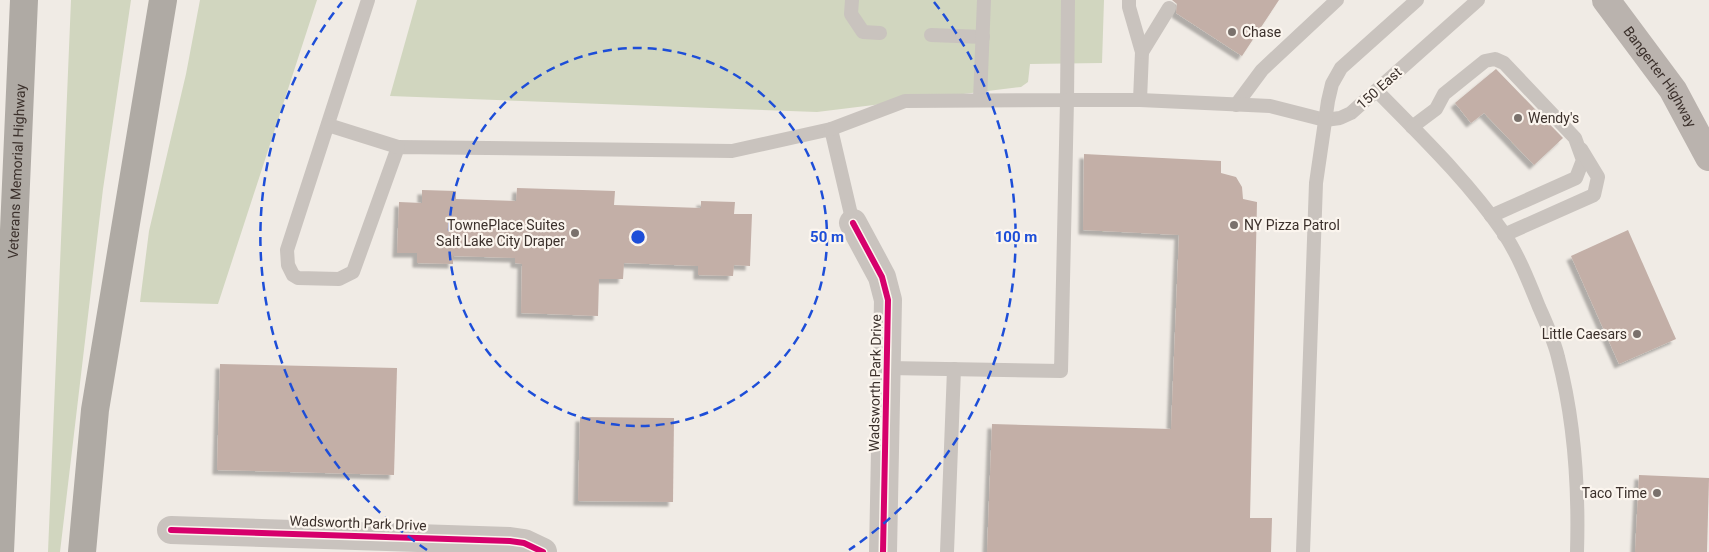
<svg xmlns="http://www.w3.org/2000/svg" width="1709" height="552" font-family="Roboto,sans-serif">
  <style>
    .green { fill: #d1d6bf }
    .building { fill: #c3afa7; filter: url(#shadow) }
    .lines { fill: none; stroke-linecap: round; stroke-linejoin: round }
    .lane { stroke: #c9c3be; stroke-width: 14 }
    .street { stroke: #c9c3be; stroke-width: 28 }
    .secondary { stroke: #bab3ae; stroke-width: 28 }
    .highway { stroke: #afaaa4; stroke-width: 28 }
    .cycleway-casing { stroke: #fbf5ee; stroke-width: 9 }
    .cycleway { stroke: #d6006c; stroke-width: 6 }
    .ring { fill: none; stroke: #1d4ed8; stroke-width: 2.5; stroke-dasharray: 9 6 }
    .poi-dot { fill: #7a716c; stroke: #fbf5ee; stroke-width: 2 }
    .labels { text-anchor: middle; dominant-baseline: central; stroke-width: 4.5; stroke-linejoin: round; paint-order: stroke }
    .poi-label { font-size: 14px; fill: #3b302b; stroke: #fbf5ee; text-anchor: start }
    .street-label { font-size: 14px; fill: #3b302b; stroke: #fbf5ee }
    .centre { fill: #1d4ed8; stroke: #fbf5ee; stroke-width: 2.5 }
    .ring-label { font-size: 15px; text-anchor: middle; font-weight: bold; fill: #1d4ed8; stroke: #fbf5ee; stroke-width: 4.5; stroke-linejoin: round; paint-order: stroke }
  </style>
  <defs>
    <filter id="shadow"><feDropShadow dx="-4.5" dy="4.5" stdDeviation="1" flood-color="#0004"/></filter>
  </defs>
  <rect width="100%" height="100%" fill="#f0ebe5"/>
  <g class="green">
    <path d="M 71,0 L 131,0 L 103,189 L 60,552 L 48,552 Z"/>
    <path d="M 200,0 L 317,0 L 218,304 L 140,302 L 149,231 L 186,74 Z"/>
    <path d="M 417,0 L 1104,0 L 1102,63 L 1030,64 L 1028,82 L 1021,87 L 817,112 L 390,96 Z"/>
  </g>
  <g class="building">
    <path d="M 1172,0 L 1279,0 L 1242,56 L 1176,13 L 1177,4 Z"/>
    <path d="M 1496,69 L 1563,138 L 1534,165 L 1484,113 L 1471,123 L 1455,103 Z"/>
    <path d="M 1084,154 L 1221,161 L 1221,173 L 1236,177 L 1242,187 L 1243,199 L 1257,202 L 1250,518 L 1272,518 L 1271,552 L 987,552 L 992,424 L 1171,429 L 1179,235 L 1083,230 Z"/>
    <path d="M 517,188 L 615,191 L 614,205 L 701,208 L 701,201 L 735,202 L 734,214 L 752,214 L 750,266 L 734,265 L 733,276 L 698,275 L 698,266 L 624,263 L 623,279 L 599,279 L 598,316 L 521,313 L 522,264 L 515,263 L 515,258 L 453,256 L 453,264 L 417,263 L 417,253 L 397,253 L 399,202 L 422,203 L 422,190 L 456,191 L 456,199 L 516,201 Z"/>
    <path d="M 1628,230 L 1676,339 L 1619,364 L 1571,256 Z"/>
    <path d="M 220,364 L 397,368 L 394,475 L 217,470 Z"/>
    <path d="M 580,417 L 674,418 L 673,502 L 578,501 Z"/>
    <path d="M 1639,475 L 1709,478 L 1707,552 L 1635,552 Z"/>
  </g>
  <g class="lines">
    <g class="lane">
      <path d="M 368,0 L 287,250 L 288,265 L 293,275 L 298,278 L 339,279 L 353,272 L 398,147 L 732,151 L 831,129 L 853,223"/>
      <path d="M 852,0 L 851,14 L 863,32 L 880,33"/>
      <path d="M 1129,0 L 1129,7 L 1142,52 L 1140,100"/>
      <path d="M 931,35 L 983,37"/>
      <path d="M 1142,52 L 1169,8"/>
      <path d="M 1377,91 C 1421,136 1467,180 1503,232 C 1518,254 1529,282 1539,307 C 1546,323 1554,340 1558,357 C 1575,422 1579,485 1577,552"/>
      <path d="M 980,100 L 984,0"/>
      <path d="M 1236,105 L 1262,70 L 1337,0"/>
      <path d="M 328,125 L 398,147"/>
      <path d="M 1412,127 L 1436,109 L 1444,94 L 1485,61 L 1495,59 L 1504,63 L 1575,138 L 1583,160 L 1576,178 L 1491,216"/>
      <path d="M 831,129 L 905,101 L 1067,100 L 1068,0"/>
      <path d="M 1504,235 L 1594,195 L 1598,177 L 1581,149"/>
      <path d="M 888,368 L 1061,371 L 1067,100 L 1140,100 L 1270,106 L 1325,120 L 1340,118 L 1351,113 L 1478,0"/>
      <path d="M 947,552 L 954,369"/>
      <path d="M 1303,552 L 1316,183 L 1328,101 L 1332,84 L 1341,68 L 1417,0"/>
    </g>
    <g class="street">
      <path d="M 853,223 L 882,277 L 888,300 L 883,552"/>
      <path d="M 171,530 L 510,541 L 524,543 L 543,552"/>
    </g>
    <path class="secondary" id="s1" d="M 1606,0 L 1673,90 L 1709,157"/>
    <g class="highway">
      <path id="s2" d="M 0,552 L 24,0"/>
      <path d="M 82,552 L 95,410 L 163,0"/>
    </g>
    <g class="cycleway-casing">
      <g id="cycleway">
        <path d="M 853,223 L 882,277 L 888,300 L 883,552"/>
        <path d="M 171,530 L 510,541 L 524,543 L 543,552"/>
      </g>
    </g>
    <use href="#cycleway" class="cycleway"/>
  </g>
  <g class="ring">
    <circle cx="638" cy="237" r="189"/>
    <path d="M427 550A378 378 0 0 1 342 2M934 2A378 378 0 0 1 849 550"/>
  </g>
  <g class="poi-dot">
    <circle cx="1232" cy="32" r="5"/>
    <circle cx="1518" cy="118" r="5"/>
    <circle cx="1234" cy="225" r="5"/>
    <circle cx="575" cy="233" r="5"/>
    <circle cx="1637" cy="334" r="5"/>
    <circle cx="1657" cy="493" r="5"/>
  </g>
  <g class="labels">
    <g class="poi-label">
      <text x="1242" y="32">Chase</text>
      <text x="1528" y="118">Wendy's</text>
      <text x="565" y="225" text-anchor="end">TownePlace Suites<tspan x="565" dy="16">Salt Lake City Draper</tspan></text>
      <text x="1244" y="225">NY Pizza Patrol</text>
      <text x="1627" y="334" text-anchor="end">Little Caesars</text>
      <text x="1647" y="493" text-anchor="end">Taco Time</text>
    </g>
    <g class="street-label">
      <text stroke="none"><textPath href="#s1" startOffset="94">Bangerter Highway</textPath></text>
      <text transform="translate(1379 88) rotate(-42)">150 East</text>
      <text stroke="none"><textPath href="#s2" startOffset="381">Veterans Memorial Highway</textPath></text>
      <text transform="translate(875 383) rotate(-89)">Wadsworth Park Drive</text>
      <text transform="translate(358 523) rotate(2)">Wadsworth Park Drive</text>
    </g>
  </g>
  <circle cx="638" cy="237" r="8" class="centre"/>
  <g class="ring-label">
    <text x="827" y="242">50 m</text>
    <text x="1016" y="242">100 m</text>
  </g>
</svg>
